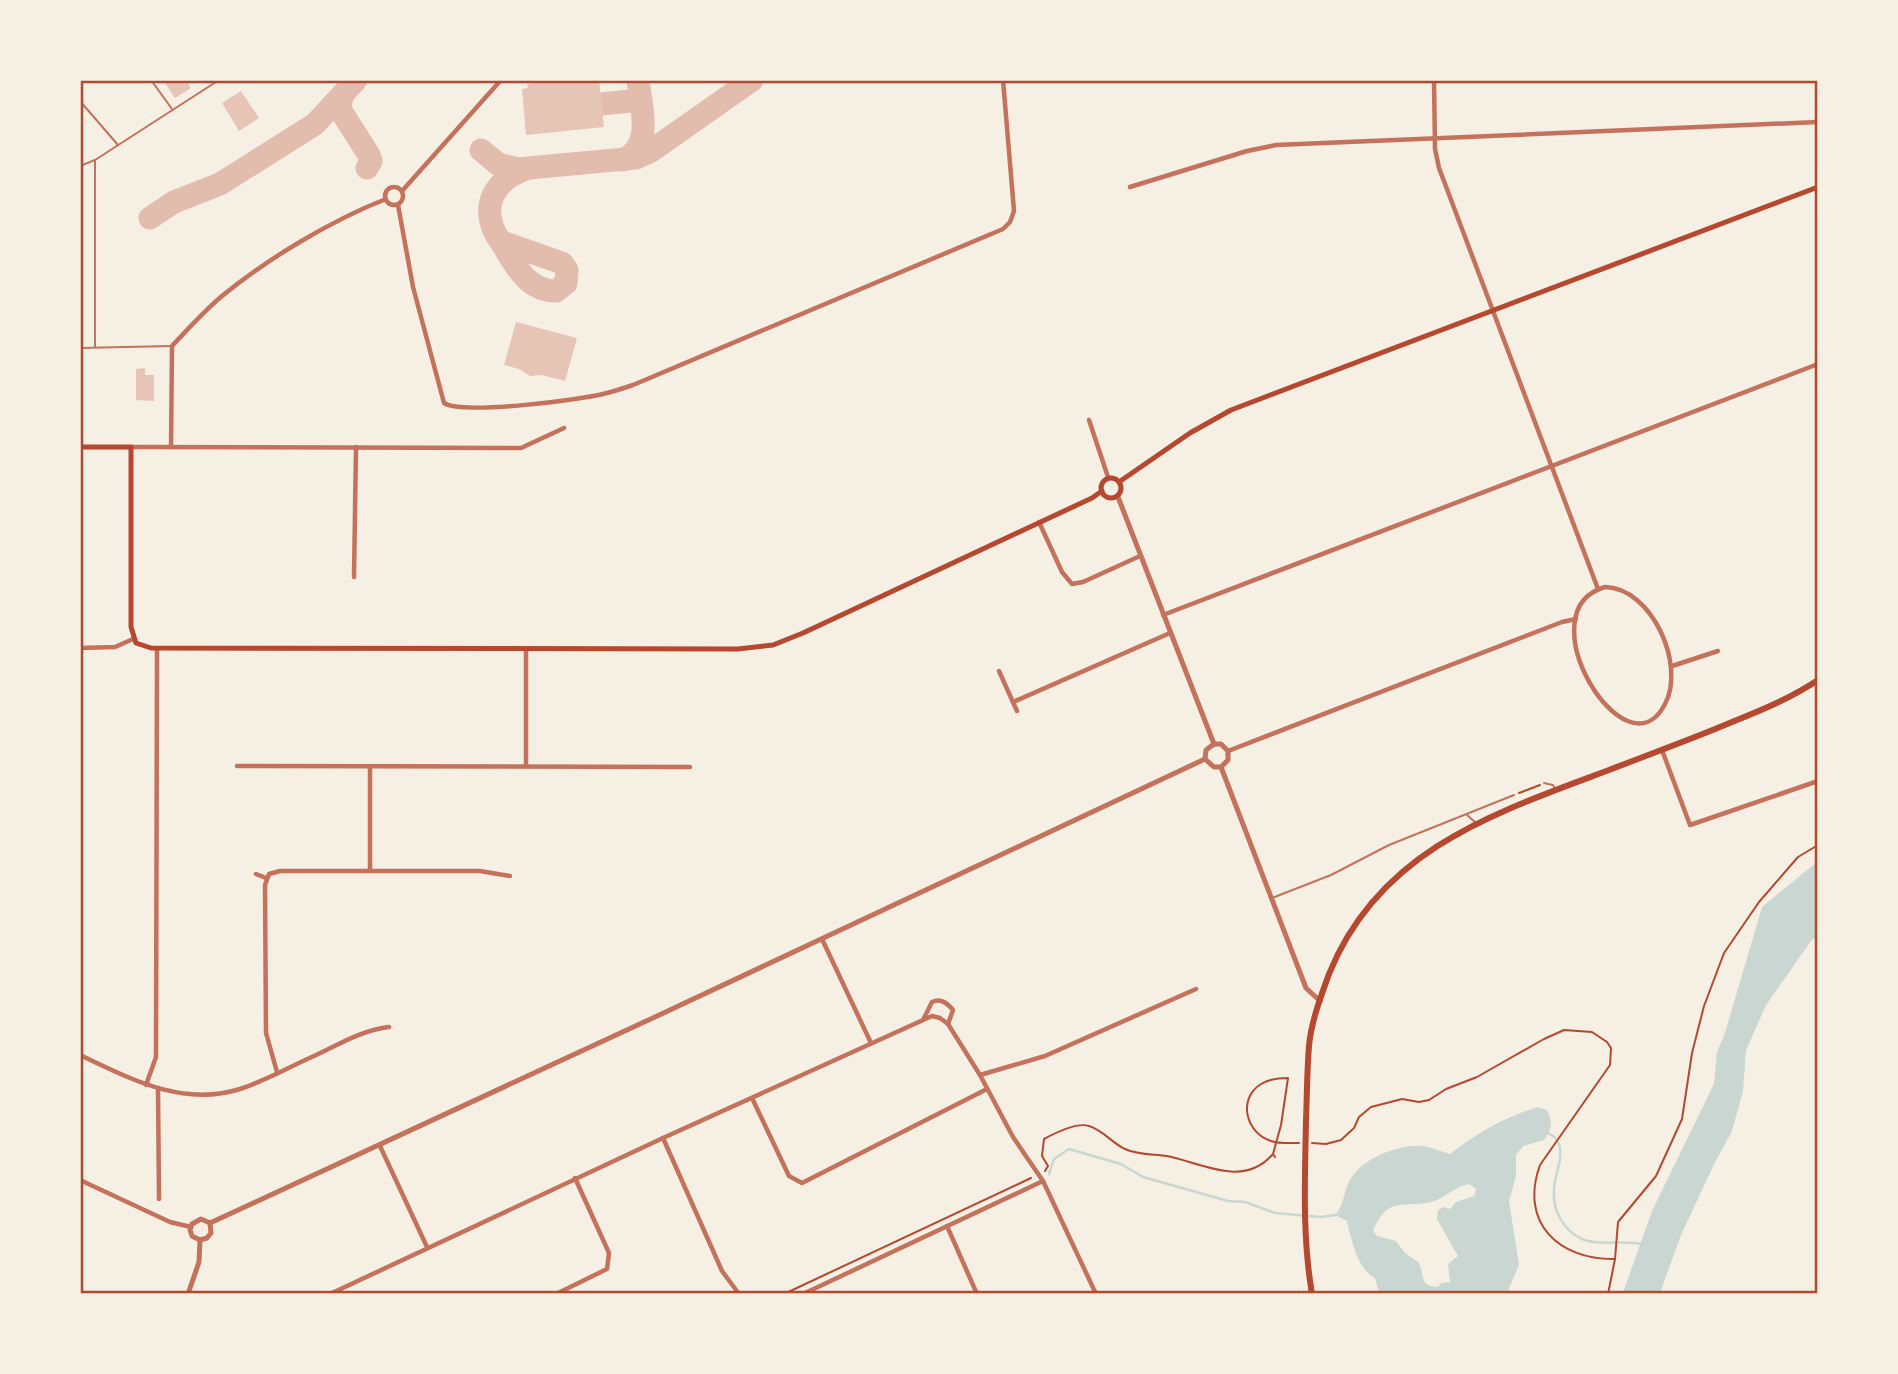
<svg xmlns="http://www.w3.org/2000/svg" width="1898" height="1374" font-family="'DM Sans',sans-serif">
  <style>
    .water { fill: #c9d6d2; fill-rule: evenodd }
    .lines { fill: none; stroke-linecap: round; stroke-linejoin: round }
    .stream { stroke: #c9d6d2; stroke-width: 2.5 }
    .taxiway { stroke: #e2bdae; stroke-width: 23 }
    .building { fill: #e6c5b7 }
    .path { stroke: #b5482f; stroke-width: 2 }
    .service { stroke: #c5725c; stroke-width: 2 }
    .minor { stroke: #c5725c; stroke-width: 4.5 }
    .tertiary { stroke: #c5725c; stroke-width: 5 }
    .secondary { stroke: #b5482f; stroke-width: 5 }
    .primary { stroke: #b5482f; stroke-width: 6 }
    .neatline { fill: none; stroke: #b5482f; stroke-width: 2.5 }
  </style>
  <rect width="100%" height="100%" fill="#f6efe4"/>
  <g class="water">
    <path d="M 1817,862 L 1817,937 L 1811,941 L 1766,1005 L 1746,1050 L 1743,1091 L 1732,1131 L 1714,1164 L 1681,1235 L 1660,1293 L 1623,1293 L 1652,1211 L 1714,1084 L 1717,1052 L 1725,1033 L 1762,907 Z"/>
    <path d="M 1538,1107 L 1547,1110 C 1553,1122 1552,1129 1544,1140 L 1523,1146 L 1516,1155 L 1516,1176 L 1509,1201 L 1519,1265 L 1507,1293 L 1379,1293 L 1375,1278 C 1358,1270 1351,1239 1347,1221 L 1335,1215 C 1345,1204 1343,1192 1350,1180 C 1362,1158 1399,1144 1423,1146 C 1432,1147 1441,1152 1450,1154 C 1481,1131 1501,1119 1538,1107 ZM 1469,1184 L 1476,1189 L 1474,1196 L 1456,1202 L 1450,1209 L 1444,1207 L 1438,1210 L 1437,1219 L 1458,1256 L 1448,1264 L 1450,1282 L 1441,1283 L 1438,1287 C 1419,1286 1425,1277 1419,1263 L 1404,1252 L 1396,1241 L 1377,1236 L 1373,1231 C 1389,1193 1404,1210 1434,1201 C 1447,1197 1455,1186 1469,1184 Z"/>
  </g>
  <g class="lines">
    <g class="stream">
      <path d="M 1546,1132 C 1551,1135 1556,1136 1558,1142 C 1565,1157 1554,1175 1554,1190 C 1552,1210 1564,1231 1582,1239 C 1598,1246 1622,1240 1641,1244"/>
      <path d="M 1049,1174 L 1054,1159 L 1069,1149 L 1121,1164 L 1143,1177 L 1228,1201 L 1245,1202 L 1275,1213 L 1320,1217 L 1336,1215"/>
    </g>
    <g class="taxiway">
      <path d="M 343,94 L 340,105 L 341,111 L 369,155 L 371,161 L 367,168"/>
      <path d="M 602,104 L 640,100"/>
      <path d="M 481,150 L 498,164 L 518,169 L 636,158 L 651,151 L 752,80"/>
      <path d="M 623,160 C 654,147 641,107 638,80"/>
      <path d="M 150,218 L 174,202 L 220,184 L 315,124 L 356,80"/>
      <path d="M 502,242 L 562,263 L 567,270 L 566,283 L 556,291 C 531,291 518,271 507,252 C 503,244 496,237 493,228 C 482,199 500,178 526,169"/>
    </g>
  </g>
  <g class="building">
    <path d="M 163,80 L 186,80 L 191,88 L 175,98 Z"/>
    <path d="M 557,80 L 599,80 L 604,127 L 526,135 L 522,89 L 528,88 L 527,84 Z"/>
    <path d="M 241,91 L 259,118 L 239,131 L 222,103 Z"/>
    <path d="M 516,322 L 577,338 L 565,381 L 542,375 L 530,376 L 519,369 L 504,365 Z"/>
    <path d="M 145,368 L 145,375 L 154,375 L 154,401 L 136,400 L 136,369 Z"/>
  </g>
  <g class="lines">
    <g class="path">
      <path d="M 1519,793 L 1540,785"/>
      <path d="M 1312,1143 L 1326,1144 L 1341,1140 L 1354,1128 L 1359,1117 L 1371,1107 L 1402,1099 L 1419,1102 L 1429,1100 L 1446,1089 L 1477,1077 L 1544,1039 L 1564,1030 L 1592,1032 L 1607,1042 L 1611,1048 L 1610,1065 L 1540,1165 C 1519,1223 1559,1260 1615,1259"/>
      <path d="M 1275,1157 L 1273,1154 L 1281,1125 L 1288,1078 C 1279,1078 1269,1079 1261,1084 C 1237,1099 1246,1133 1271,1141 C 1280,1144 1290,1143 1299,1143"/>
      <path d="M 1045,1171 L 1048,1166 L 1042,1156 L 1044,1139 C 1055,1133 1077,1122 1089,1126 C 1103,1130 1113,1144 1125,1149 C 1138,1155 1153,1154 1167,1156 C 1202,1163 1243,1188 1272,1155"/>
      <path d="M 784,1294 L 1031,1178"/>
      <path d="M 1608,1294 L 1615,1259 L 1618,1222 L 1656,1176 L 1682,1119 L 1692,1053 L 1704,1006 L 1724,953 L 1759,902 L 1798,857 L 1818,845"/>
    </g>
    <g class="service">
      <path d="M 151,80 L 172,109"/>
      <path d="M 80,101 L 118,145"/>
      <path d="M 95,160 L 95,347"/>
      <path d="M 80,166 L 95,160 L 219,80"/>
      <path d="M 80,348 L 171,346"/>
      <path d="M 1544,783 L 1553,785 L 1555,789"/>
      <path d="M 1467,815 L 1476,823"/>
      <path d="M 1272,898 L 1331,875 L 1389,845 L 1514,795"/>
    </g>
    <g class="minor">
      <path d="M 1434,80 L 1435,149 L 1439,168 L 1598,589"/>
      <path d="M 1130,187 L 1247,151 L 1276,145 L 1818,122"/>
      <circle cx="394" cy="196" r="9"/>
      <path d="M 402,191 L 501,80"/>
      <path d="M 398,205 L 413,287 L 444,403 C 463,415 581,400 607,393 C 615,391 624,388 633,385 L 1003,229 L 1010,222 L 1014,211 L 1003,80"/>
      <path d="M 1089,420 L 1108,477"/>
      <path d="M 131,447 L 521,448 L 564,428"/>
      <path d="M 171,447 L 172,346 C 188,329 204,311 222,296 C 267,259 332,220 386,199"/>
      <path d="M 1039,522 L 1062,572 L 1072,584 L 1083,582 L 1140,556"/>
      <path d="M 354,577 L 356,447"/>
      <path d="M 1605,587 C 1652,588 1686,665 1665,704 C 1626,780 1523,610 1605,587 Z"/>
      <path d="M 1163,615 L 1818,364"/>
      <path d="M 80,648 L 115,647 L 133,639"/>
      <path d="M 1672,666 L 1718,651"/>
      <path d="M 999,671 L 1017,711"/>
      <path d="M 1013,702 L 1170,633"/>
      <path d="M 1662,750 L 1690,825 L 1818,781"/>
      <path d="M 1228,751 L 1562,622 L 1576,619"/>
      <path d="M 237,766 L 690,767"/>
      <path d="M 526,766 L 526,649"/>
      <path d="M 370,871 L 370,767"/>
      <path d="M 256,874 L 266,878"/>
      <path d="M 822,939 L 871,1043"/>
      <path d="M 924,1018 L 932,1002 C 941,998 947,1003 953,1010 L 948,1024"/>
      <path d="M 80,1055 C 131,1079 182,1107 240,1089 C 265,1081 289,1067 314,1056 C 338,1045 362,1030 389,1027"/>
      <path d="M 277,1072 L 266,1033 L 265,885 L 269,874 L 280,871 L 480,871 L 510,876"/>
      <path d="M 980,1075 L 1045,1056 L 1196,989"/>
      <path d="M 146,1085 L 156,1057 L 157,648"/>
      <path d="M 158,1089 L 159,1199"/>
      <path d="M 752,1098 L 789,1176 L 802,1183 L 987,1089"/>
      <path d="M 663,1138 L 722,1271 L 739,1294"/>
      <path d="M 380,1146 L 427,1247"/>
      <path d="M 80,1180 L 170,1222 L 191,1227"/>
      <path d="M 947,1226 L 977,1294"/>
      <path d="M 330,1294 L 663,1138 L 932,1016 L 940,1018 L 948,1024 L 980,1075 L 1013,1137 L 1043,1181 L 1096,1294"/>
      <path d="M 556,1294 L 607,1269 L 609,1253 L 575,1178"/>
      <path d="M 803,1294 L 1043,1181"/>
    </g>
    <g class="tertiary">
      <path d="M 1118,497 L 1214,744"/>
      <path d="M 1214,744 L 1221,744 L 1228,751 L 1228,760 L 1221,767"/>
      <path d="M 1205,759 L 1214,767 L 1221,767"/>
      <path d="M 1205,759 L 1206,750 L 1214,744"/>
      <path d="M 1221,767 L 1306,988 L 1320,1001"/>
      <path d="M 210,1223 L 655,1017 L 1205,759"/>
      <path d="M 200,1240 L 192,1236 L 190,1230 L 192,1224 L 201,1219 L 210,1223"/>
      <path d="M 200,1240 L 207,1238 L 211,1233 L 210,1223"/>
      <path d="M 188,1294 L 199,1262 L 200,1240"/>
    </g>
    <g class="secondary">
      <path d="M 80,447 L 131,447 L 131,627 L 136,643 L 151,648 L 738,649 L 773,645 L 803,633 L 1092,498 L 1102,491"/>
      <circle cx="1111" cy="488" r="10"/>
      <path d="M 1119,482 L 1190,433 L 1231,410 L 1818,187"/>
    </g>
    <path class="primary" d="M 1312,1294 C 1302,1235 1305,1178 1306,1120 C 1307,1095 1307,1070 1309,1046 C 1311,1022 1321,996 1329,974 C 1379,850 1494,813 1609,770 C 1650,754 1692,739 1732,722 C 1762,710 1791,698 1818,680"/>
  </g>
  <rect width="1898" height="1374" fill="none" stroke="#f6efe4" stroke-width="164"/>
  <rect x="82" y="82" width="1734" height="1210" class="neatline"/>
</svg>
